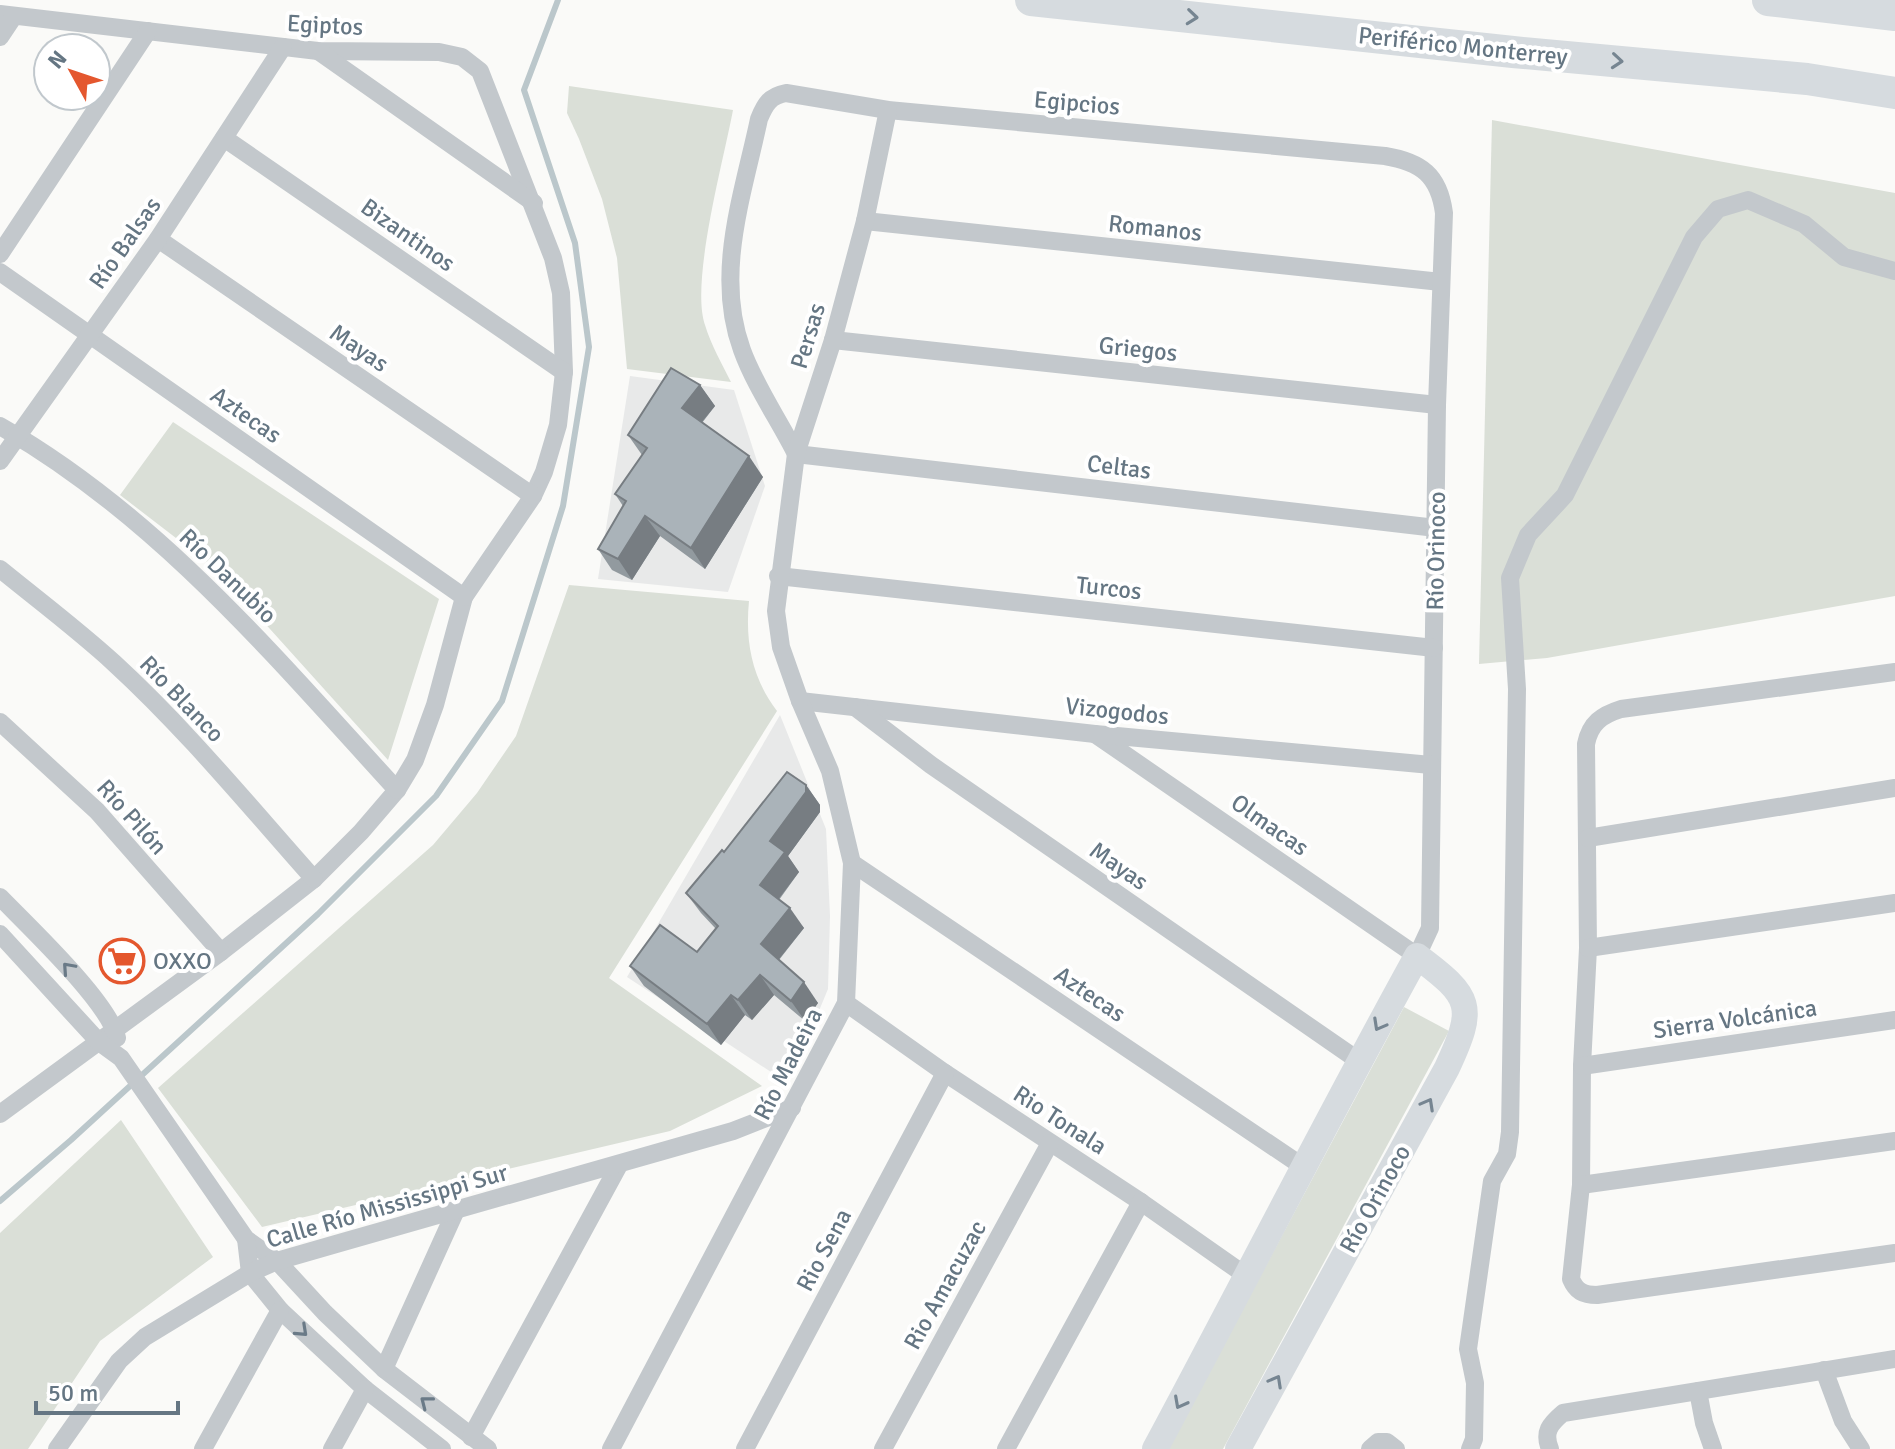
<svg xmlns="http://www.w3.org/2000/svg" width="1895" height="1449" font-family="Signika,sans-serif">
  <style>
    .built { fill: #e8e9e9 }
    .green { fill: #dadfd7 }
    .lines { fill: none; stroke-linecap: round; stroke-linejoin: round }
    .stream { stroke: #bbc7cb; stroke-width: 6 }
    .street { stroke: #c3c8cc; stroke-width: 18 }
    .secondary { stroke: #d6dbdf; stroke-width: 26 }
    .highway { stroke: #d6dbdf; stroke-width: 32 }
    .wall { fill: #929a9f }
    .shaded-wall { fill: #777d82 }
    .building { fill: #aab3b9; stroke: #777d82; stroke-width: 2 }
    .oneway { stroke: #768591 }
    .oneway2 { stroke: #6a7a87 }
    .labels { text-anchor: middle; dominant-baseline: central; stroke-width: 8; stroke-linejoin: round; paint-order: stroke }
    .street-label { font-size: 24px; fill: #657683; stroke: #fff }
    .poi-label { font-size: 24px; fill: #657683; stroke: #fff; text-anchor: start }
  </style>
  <rect width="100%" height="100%" fill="#fafaf8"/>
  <g class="built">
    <path d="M 630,376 L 734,390 L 765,486 L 728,592 L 598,579 Z"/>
    <path d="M 780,715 L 826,829 L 830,916 L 828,989 L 811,1030 L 777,1076 L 627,977 Z"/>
  </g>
  <g class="green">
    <path d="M 569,86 L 733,110 C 724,159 690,282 705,325 C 711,345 722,364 731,382 L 627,369 L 617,258 L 602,199 L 579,139 L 567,113 Z"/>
    <path d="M 1492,120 L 1895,193 L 1895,596 L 1547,658 L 1479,664 Z"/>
    <path d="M 173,422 L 439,599 L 388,760 L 215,568 L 120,495 Z"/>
    <path d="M 569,585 L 749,601 C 745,642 752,678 777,711 L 609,978 L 762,1086 L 670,1131 L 262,1227 L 158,1088 L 433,845 L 477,793 L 516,736 Z"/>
    <path d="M 1404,1007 L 1449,1031 L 1223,1449 L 1168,1449 Z"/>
    <path d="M 121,1120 L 213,1257 L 100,1341 L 28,1449 L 0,1449 L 0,1233 Z"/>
  </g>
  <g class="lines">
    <path class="stream" d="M 0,1201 L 71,1140 L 318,914 L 436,796 L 502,701 L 563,506 L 589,347 L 575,243 L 524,90 L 558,0"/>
    <g class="street">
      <path d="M 0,14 L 318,51 L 439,52 L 462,57 L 480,71 L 553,258 L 561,293 L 564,372 L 558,425 L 544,472 L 533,496 L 464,597 L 435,705 L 415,760 L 397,790 L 361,832 L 314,879 L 221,952 L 0,1114"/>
      <path d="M 0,37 L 14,16"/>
      <path d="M 318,51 L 534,203"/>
      <path d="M 224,138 L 564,372"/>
      <path d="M 865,221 L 1441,282"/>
      <path d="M 158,239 L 533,496"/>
      <path d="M 0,254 L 148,31"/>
      <path d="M 0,272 L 464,597"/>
      <path d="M 833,340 L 1437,405"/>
      <path d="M 0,426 C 158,516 276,658 397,790"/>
      <path d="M 796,454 C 779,420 755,386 742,350 C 714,274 743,195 759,119 C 765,104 770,96 786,93 L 888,110 L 1385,156 C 1421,162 1439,175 1444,213 L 1437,405 L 1430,928 L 1417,956 L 1095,734"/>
      <path d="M 796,454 L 1436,528"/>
      <path d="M 0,461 L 158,239 L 283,47"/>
      <path d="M 0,569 C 38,600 78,630 114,663 C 186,729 249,806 314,879"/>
      <path d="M 778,576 L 1434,648"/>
      <path d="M 1895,672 L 1621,709 C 1602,715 1590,723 1586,744 L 1588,948 L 1582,1066 L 1581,1185 L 1571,1279 C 1576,1291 1583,1295 1597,1295 L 1895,1253"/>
      <path d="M 800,701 L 1095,734 L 1431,765"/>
      <path d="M 855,707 L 931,765 L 1359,1061"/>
      <path d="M 0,722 L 97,811 L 221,952"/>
      <path d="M 1588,838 L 1895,788"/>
      <path d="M 852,863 L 1302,1166"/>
      <path d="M 0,897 C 28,926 109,1002 117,1038"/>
      <path d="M 0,934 L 99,1042 L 121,1058 L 246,1239 L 277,1261 L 325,1313 L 384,1369 L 488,1449"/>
      <path d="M 1588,948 L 1895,903"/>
      <path d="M 846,1003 L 945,1073 L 1141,1202 L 1248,1277"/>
      <path d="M 1582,1066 L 1895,1020"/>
      <path d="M 1581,1185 L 1895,1141"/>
      <path d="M 246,1239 L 250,1273 L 280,1310 L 365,1389 L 442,1449"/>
      <path d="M 384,1369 L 456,1210"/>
      <path d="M 1824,1370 L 1843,1421 L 1861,1449"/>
      <path d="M 1698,1391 L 1704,1423 L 1713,1449"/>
      <path d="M 471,1437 L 619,1165"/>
      <path d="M 57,1449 L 119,1361 L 145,1337 L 250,1273 L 277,1261 L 336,1244 L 733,1131 L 792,1108"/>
      <path d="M 203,1449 L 280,1310"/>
      <path d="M 332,1449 L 365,1389"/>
      <path d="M 611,1449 L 846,1003 L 852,863 L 830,771 L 800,701 L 781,647 L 776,611 L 796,454 L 833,340 L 865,221 L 888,110"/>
      <path d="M 745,1449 L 945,1073"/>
      <path d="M 883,1449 L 1050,1143"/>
      <path d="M 1006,1449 L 1141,1202"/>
      <path d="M 1370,1449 L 1378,1442 L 1387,1442 L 1396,1449"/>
      <path d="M 1470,1449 L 1474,1439 L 1475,1383 L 1468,1349 L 1492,1181 L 1507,1154 L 1510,1132 L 1517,689 L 1510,578 L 1528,535 L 1565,495 L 1694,237 L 1718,209 L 1748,200 L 1804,224 L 1844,257 L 1895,271"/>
      <path d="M 1550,1449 C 1543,1432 1550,1424 1563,1413 L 1895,1359"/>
    </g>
    <path class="secondary" d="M 1155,1449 C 1243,1285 1327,1119 1417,956 C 1472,997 1476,1006 1447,1068 L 1238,1449"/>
    <g class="highway">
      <path d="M 1031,0 L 1513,52 L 1807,79 L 1895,93"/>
      <path d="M 1768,0 L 1895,15"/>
    </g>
  </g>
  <g class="wall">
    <path d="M 700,385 L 715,406 L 702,423 L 763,477 L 705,569 L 660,536 L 632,580 L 612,570 L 598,549 L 623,506 L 615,494 L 642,455 L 628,435 Z"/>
    <path d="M 806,785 L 820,805 L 820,812 L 788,856 L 799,872 L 779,900 L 804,928 L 779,960 L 818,1003 L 805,1021 L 774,995 L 752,1020 L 745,1015 L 721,1045 L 644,986 L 630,966 L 697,952 L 716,929 L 701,913 L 686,893 L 724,852 Z"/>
  </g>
  <g class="shaded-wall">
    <path d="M 700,385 L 715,406 L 696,429 L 682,408 Z"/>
    <path d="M 749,456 L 763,477 L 705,569 L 691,548 Z"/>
    <path d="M 645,516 L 660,536 L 632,580 L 618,559 Z"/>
    <path d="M 806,785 L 820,805 L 820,812 L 788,856 L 799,872 L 774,905 L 760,885 L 770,841 Z"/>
    <path d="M 790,908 L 804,928 L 775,964 L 761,944 Z"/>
    <path d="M 760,975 L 774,995 L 752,1020 L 738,1000 Z"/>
    <path d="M 804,982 L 818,1003 L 805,1021 L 791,1001 Z"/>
    <path d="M 731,995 L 745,1015 L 721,1045 L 707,1024 Z"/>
  </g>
  <g class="building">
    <path d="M 671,368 L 700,385 L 682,408 L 749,456 L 691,548 L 645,516 L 618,559 L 598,549 L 626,501 L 615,494 L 647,448 L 628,435 Z"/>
    <path d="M 787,772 L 806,785 L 806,792 L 770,841 L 785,852 L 760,885 L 790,908 L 761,944 L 804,982 L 791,1001 L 760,975 L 738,1000 L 731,995 L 707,1024 L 630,966 L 660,925 L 697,952 L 718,926 L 686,893 L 722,850 L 724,852 Z"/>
  </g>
  <defs><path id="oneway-chevron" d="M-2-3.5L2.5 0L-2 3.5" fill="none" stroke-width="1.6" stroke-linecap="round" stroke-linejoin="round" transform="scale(2)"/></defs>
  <g class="oneway">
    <use href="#oneway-chevron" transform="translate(1192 17) rotate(6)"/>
    <use href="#oneway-chevron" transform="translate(1617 61) rotate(5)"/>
    <use href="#oneway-chevron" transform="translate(1379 1025) rotate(119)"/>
    <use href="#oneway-chevron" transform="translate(1428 1104) rotate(-61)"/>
    <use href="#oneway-chevron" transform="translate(1276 1381) rotate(-61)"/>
    <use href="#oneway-chevron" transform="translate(1180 1403) rotate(118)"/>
  </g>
  <g class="oneway2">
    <use href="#oneway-chevron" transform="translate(68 968) rotate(-132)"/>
    <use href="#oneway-chevron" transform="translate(302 1331) rotate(43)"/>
    <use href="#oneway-chevron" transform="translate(426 1402) rotate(-142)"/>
  </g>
  <defs>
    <g id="supermarket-ring" transform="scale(2.3)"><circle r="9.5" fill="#fff" stroke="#e4572e" stroke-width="1.5"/><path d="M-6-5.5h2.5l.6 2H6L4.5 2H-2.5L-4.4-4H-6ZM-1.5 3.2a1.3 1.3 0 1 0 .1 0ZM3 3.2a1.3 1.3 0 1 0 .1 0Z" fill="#e4572e"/></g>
  </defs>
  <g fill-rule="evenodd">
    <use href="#supermarket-ring" x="122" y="961"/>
  </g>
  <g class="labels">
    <g class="street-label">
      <text transform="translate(325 25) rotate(3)">Egiptos</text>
      <text transform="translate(1463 46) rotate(6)">Periférico Monterrey</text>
      <text transform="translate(1077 103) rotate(5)">Egipcios</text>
      <text transform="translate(1155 228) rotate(6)">Romanos</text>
      <text transform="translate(408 235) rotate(35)">Bizantinos</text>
      <text transform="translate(125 243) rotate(-55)">Río Balsas</text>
      <text transform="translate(808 336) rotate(-73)">Persas</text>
      <text transform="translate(359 348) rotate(34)">Mayas</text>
      <text transform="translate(1138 349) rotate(6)">Griegos</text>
      <text transform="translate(246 415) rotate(35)">Aztecas</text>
      <text transform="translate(1119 467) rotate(7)">Celtas</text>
      <text transform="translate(1436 551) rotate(-89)">Río Orinoco</text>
      <text transform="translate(228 576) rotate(44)">Río Danubio</text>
      <text transform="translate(1109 588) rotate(6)">Turcos</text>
      <text transform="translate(182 699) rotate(46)">Río Blanco</text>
      <text transform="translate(1117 711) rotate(6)">Vizogodos</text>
      <text transform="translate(132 817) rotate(48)">Río Pilón</text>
      <text transform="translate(1270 825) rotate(35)">Olmacas</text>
      <text transform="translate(1119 866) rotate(35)">Mayas</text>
      <text transform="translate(1090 994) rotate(34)">Aztecas</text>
      <text transform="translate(1735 1019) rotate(-8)">Sierra Volcánica</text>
      <text transform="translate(788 1064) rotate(-63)">Río Madeira</text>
      <text transform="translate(1060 1120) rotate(33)">Rio Tonala</text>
      <text transform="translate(1375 1199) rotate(-61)">Río Orinoco</text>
      <text transform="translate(387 1206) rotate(-16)">Calle Río Mississippi Sur</text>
      <text transform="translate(824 1250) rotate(-62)">Rio Sena</text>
      <text transform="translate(945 1285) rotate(-61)">Rio Amacuzac</text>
    </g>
    <g class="poi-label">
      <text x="153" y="961">OXXO</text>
    </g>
  </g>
  <g transform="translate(72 72) rotate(310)"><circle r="38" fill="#ffffff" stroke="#c1c8cd" stroke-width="2"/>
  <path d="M0-6L14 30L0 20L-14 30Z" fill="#e4572e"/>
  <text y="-12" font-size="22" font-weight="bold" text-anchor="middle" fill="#657683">N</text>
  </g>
  <path d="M36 1401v12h142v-12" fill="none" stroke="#657683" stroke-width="4"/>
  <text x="48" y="1401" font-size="24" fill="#657683" stroke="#ffffff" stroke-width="6" paint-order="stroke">50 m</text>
</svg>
